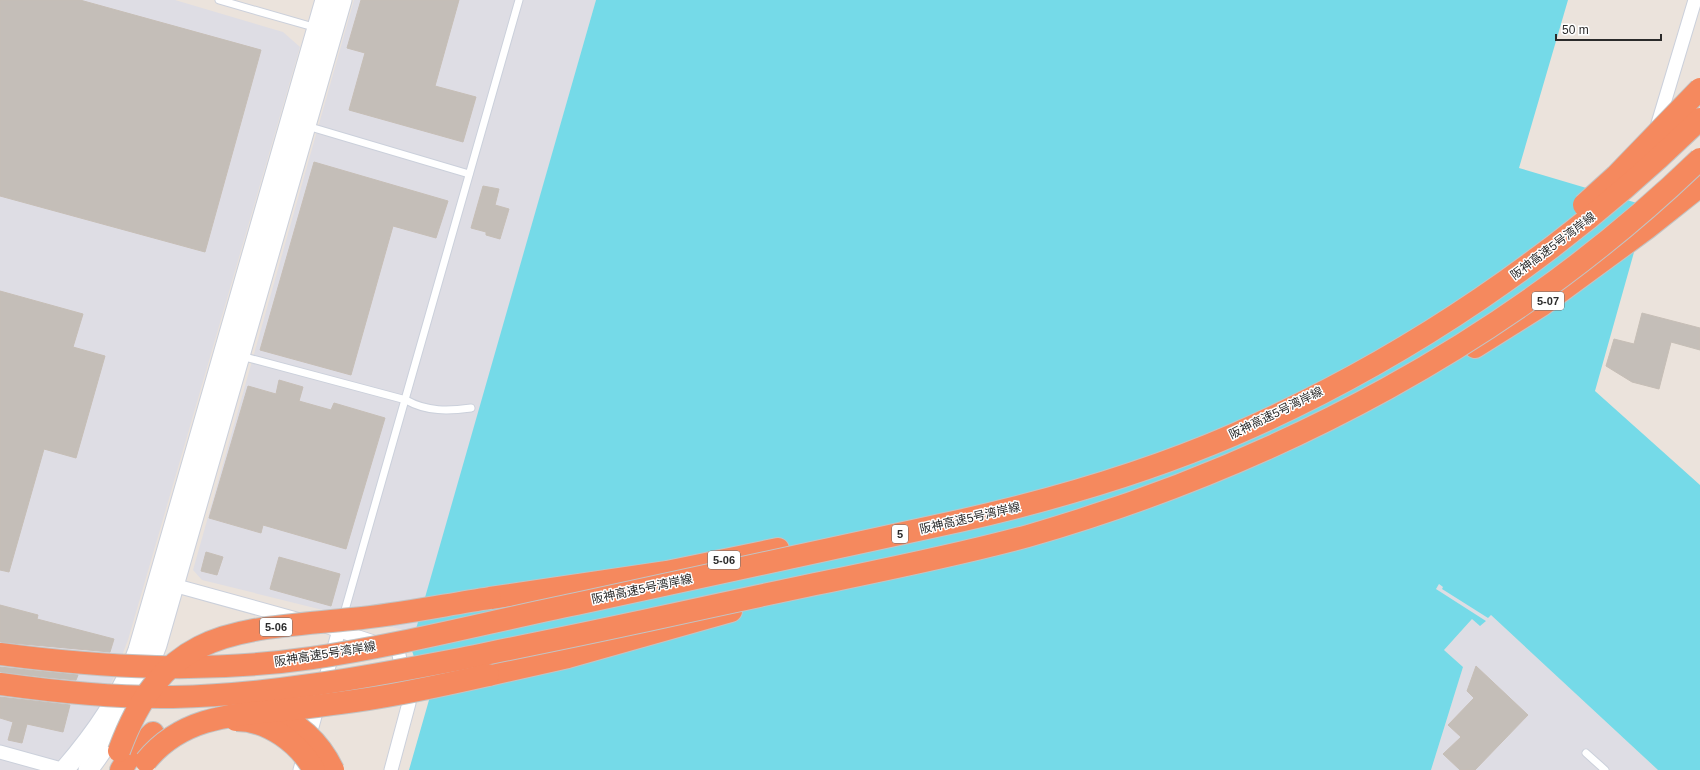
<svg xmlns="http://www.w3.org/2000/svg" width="1700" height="770" font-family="Arial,'Noto Sans JP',sans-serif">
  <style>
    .industrial { fill: #dedde4 }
    .water { fill: #75dae8 }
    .building { fill: #c4beb8; stroke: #c6beb6 }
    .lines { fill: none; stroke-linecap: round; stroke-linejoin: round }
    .lane-casing { stroke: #cbd0db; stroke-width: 9 }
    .street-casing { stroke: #cbd0db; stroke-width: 15 }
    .secondary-casing { stroke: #cbd0db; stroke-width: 21 }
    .highway-casing { stroke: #c3c3c3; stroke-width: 24 }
    .lane { stroke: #fff; stroke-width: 7 }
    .street { stroke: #fff; stroke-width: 13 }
    .secondary { stroke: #fff; stroke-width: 19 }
    .highway { stroke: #f5895e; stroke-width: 22 }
    .highway-bridge-casing { stroke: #c3c3c3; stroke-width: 24; stroke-linecap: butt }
    .highway-bridge { stroke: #f5895e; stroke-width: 22 }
    .labels { text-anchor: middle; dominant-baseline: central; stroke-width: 3; stroke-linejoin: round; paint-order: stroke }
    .shield { fill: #fff; stroke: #6a6a6a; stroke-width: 1 }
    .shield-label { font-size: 11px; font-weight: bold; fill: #2a2a2a }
    .street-label { font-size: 12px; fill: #2a2a2a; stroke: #fff }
  </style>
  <rect width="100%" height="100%" fill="#ebe3dc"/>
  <g class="industrial">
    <path d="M 0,0 L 175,0 L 283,32 L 300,47 L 128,640 L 99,715 L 69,755 L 50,770 L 0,770 Z"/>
    <path d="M 354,0 L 596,0 L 416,633 L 202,580 L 193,570 Z"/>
    <path d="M 1439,584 L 1443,587 L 1442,589 L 1488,618 L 1491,615 L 1658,770 L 1431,770 L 1463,667 L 1444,650 L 1473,618 L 1486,621 L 1436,589 Z"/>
  </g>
  <path class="water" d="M 596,0 L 1568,0 L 1519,168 L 1647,206 L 1595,391 L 1700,485 L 1700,770 L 1658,770 L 1491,615 L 1488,618 L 1442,589 L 1443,587 L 1439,584 L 1436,589 L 1486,621 L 1480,626 L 1472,619 L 1444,650 L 1463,667 L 1431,770 L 409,770 L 429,700 L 412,651 L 412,643 Z"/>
  <g class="building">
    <path d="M 0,0 L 80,0 L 261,50 L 205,252 L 0,196 Z"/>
    <path d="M 361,0 L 459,0 L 435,86 L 476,97 L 463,142 L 349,110 L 365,53 L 347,48 Z"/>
    <path d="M 314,162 L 448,201 L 436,238 L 393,226 L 351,375 L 260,350 Z"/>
    <path d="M 483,186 L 499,189 L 495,205 L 509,209 L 500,239 L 486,235 L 486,232 L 471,228 Z"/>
    <path d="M 0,291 L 83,314 L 73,347 L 105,356 L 76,458 L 44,449 L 9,572 L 0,570 Z"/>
    <path d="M 1642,313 L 1700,328 L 1700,350 L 1671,342 L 1659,389 L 1632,382 L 1606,366 L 1614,339 L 1634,344 Z"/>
    <path d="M 279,380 L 303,387 L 299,401 L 331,410 L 334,403 L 385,418 L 346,549 L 263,525 L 261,533 L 209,518 L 248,386 L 276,394 Z"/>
    <path d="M 206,552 L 223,557 L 217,575 L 201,571 Z"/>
    <path d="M 279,557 L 340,574 L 331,606 L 270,589 Z"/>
    <path d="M 0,605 L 38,615 L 37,619 L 114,639 L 110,652 L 0,642 Z"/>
    <path d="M 1476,666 L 1528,715 L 1475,770 L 1460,770 L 1443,754 L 1461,737 L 1448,725 L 1474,698 L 1467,691 Z"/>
    <path d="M 0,667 L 38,671 L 78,675 L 76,680 L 44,677 L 0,672 Z"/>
    <path d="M 0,697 L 70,705 L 63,732 L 27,724 L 22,743 L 8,740 L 13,722 L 0,718 Z"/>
  </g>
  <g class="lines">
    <g class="lane-casing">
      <g id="lane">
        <path d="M 219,0 L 317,28"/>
        <path d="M 307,126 L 469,174"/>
        <path d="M 241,356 L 406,400 C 427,412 449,411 471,408"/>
        <path d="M 343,617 L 519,0"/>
        <path d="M 1586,753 L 1605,770"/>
      </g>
    </g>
    <g class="street-casing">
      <g id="street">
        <path d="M 1656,130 L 1695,0"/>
        <path d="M 166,583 L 300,620"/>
        <path d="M 325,626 L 398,650 L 409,703 L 391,770"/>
        <path d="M 0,752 L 65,770"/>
        <path d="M 300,770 L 339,630"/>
      </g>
    </g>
    <g class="secondary-casing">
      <g id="secondary">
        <path d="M 64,770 C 95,734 122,696 138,650 L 325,0"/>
        <path d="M 88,770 C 118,731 140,691 157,645 L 342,0"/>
      </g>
    </g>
    <g class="highway-casing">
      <g id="highway">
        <path d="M 1475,347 L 1542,305 L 1647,228 L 1700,186"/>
        <path d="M 490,598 L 667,572 L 778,549"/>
        <path d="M 488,675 L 568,657 L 731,611"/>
        <path d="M 121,770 L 131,754 L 153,733"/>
      </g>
    </g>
    <use href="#lane" class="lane"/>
    <use href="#street" class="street"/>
    <use href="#secondary" class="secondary"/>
    <use href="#highway" class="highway"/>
    <g class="highway-bridge-casing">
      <g id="highway-bridge">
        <path d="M 1584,205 L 1616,176 L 1700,89"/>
        <path d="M 0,654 C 105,668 207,673 312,658 C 401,645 488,622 576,604 C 703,576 831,549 959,521 C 1052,500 1145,473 1233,435 C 1406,360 1565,251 1700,119"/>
        <path d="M 0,684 C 57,692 115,698 173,697 C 269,695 361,678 455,660 C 514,648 574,636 634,623 C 703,608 771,593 840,579 C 903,566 966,553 1028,536 C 1277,464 1513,340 1700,159"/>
        <path d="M 268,712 C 297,721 320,742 333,770"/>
        <path d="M 236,720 C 268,720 299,743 314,770"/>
        <path d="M 119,751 C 165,626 236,631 352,619 C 398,615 444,605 490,598"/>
        <path d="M 146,761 C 182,717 231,715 284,710 C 312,707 340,703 368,699 C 408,693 448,684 488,675"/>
      </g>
    </g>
    <use href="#highway-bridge" class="highway-bridge"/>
  </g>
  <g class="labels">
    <g class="shield">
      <rect x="1532" y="292" width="32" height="18" rx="3"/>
      <rect x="892" y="525" width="16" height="18" rx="3"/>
      <rect x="708" y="551" width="32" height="18" rx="3"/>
      <rect x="260" y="618" width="32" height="18" rx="3"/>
    </g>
    <g class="shield-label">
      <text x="1548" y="301">5-07</text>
      <text x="900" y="534">5</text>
      <text x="724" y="560">5-06</text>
      <text x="276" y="627">5-06</text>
    </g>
    <g class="street-label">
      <text transform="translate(1553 246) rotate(-37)">阪神高速5号湾岸線</text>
      <text transform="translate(1276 413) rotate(-26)">阪神高速5号湾岸線</text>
      <text transform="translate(970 518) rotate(-13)">阪神高速5号湾岸線</text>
      <text transform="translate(642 589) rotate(-12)">阪神高速5号湾岸線</text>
      <text transform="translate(325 654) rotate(-9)">阪神高速5号湾岸線</text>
    </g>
  </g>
  <path d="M1556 34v6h105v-6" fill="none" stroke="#2a2a2a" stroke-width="2"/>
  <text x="1562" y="34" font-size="12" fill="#2a2a2a" stroke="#ffffff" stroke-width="3" paint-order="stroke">50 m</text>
</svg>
